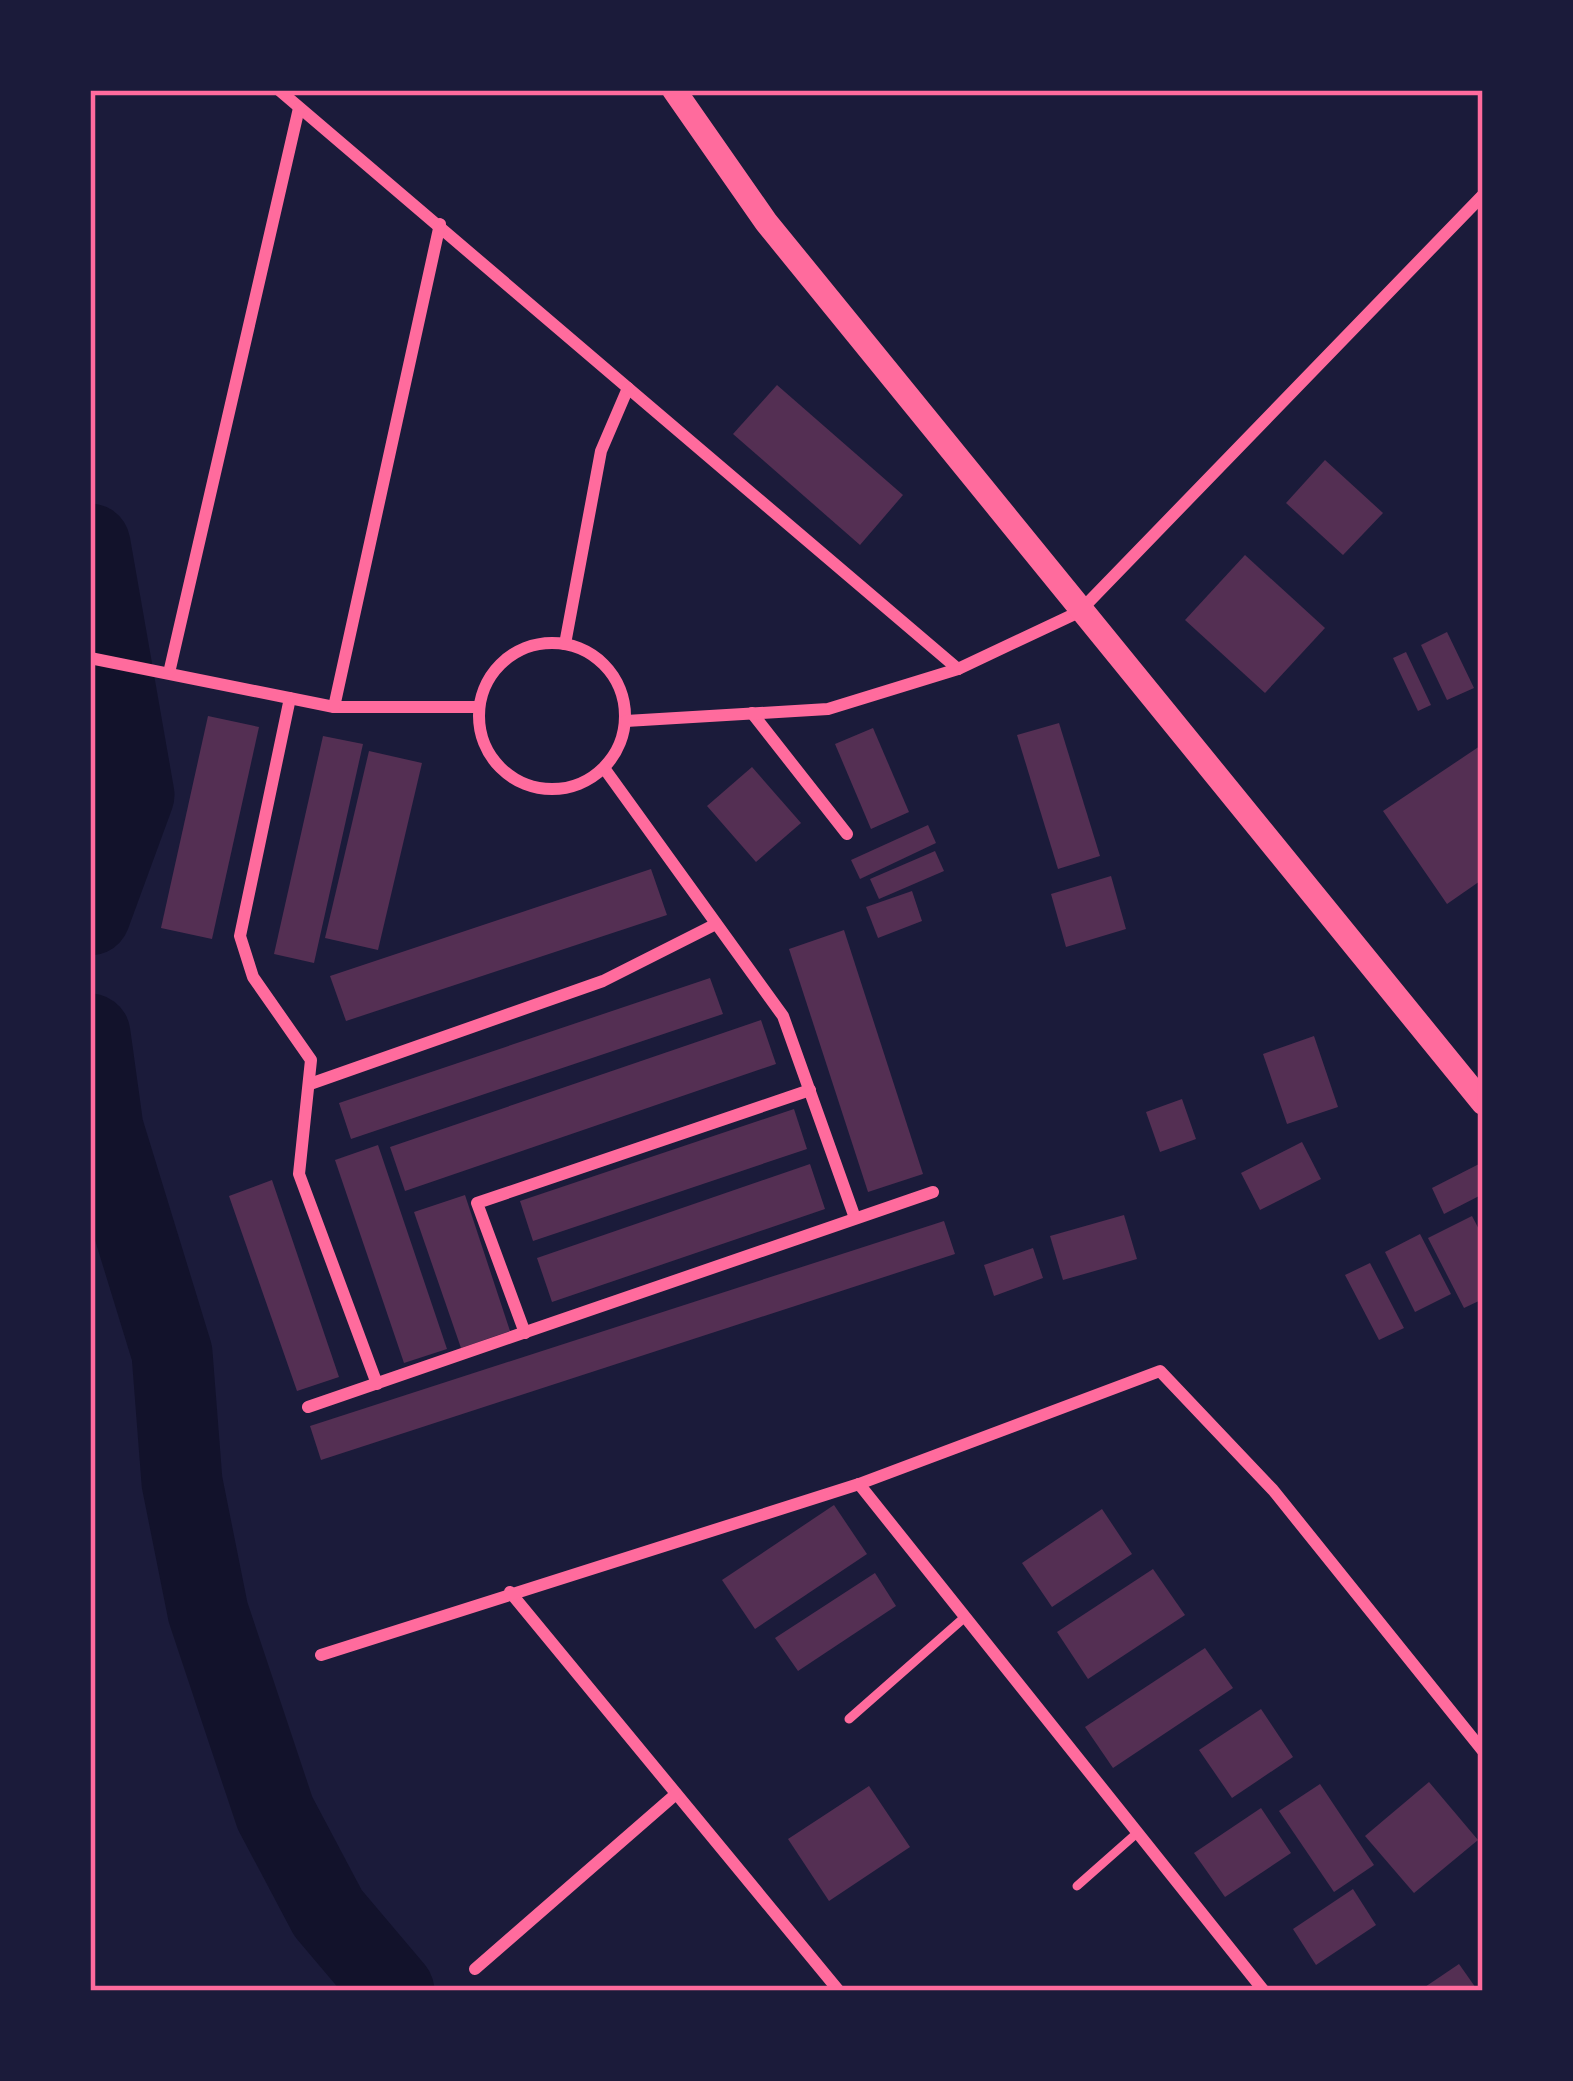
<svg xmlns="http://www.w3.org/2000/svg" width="1573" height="2081" font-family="'Titillium Web',sans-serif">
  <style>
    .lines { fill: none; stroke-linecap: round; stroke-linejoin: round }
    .river { stroke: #12122b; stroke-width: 81 }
    .building { fill: #542f53 }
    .service { stroke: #ff6b9d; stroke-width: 9 }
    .minor { stroke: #ff6b9d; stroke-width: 12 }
    .secondary { stroke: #ff6b9d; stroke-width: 24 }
    .neatline { fill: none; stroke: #ff6b9d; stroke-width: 4.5 }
  </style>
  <rect width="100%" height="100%" fill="#1b1b3a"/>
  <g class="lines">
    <g class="river">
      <path d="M 90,544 L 134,795 L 90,915"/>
      <path d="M 90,1034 L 103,1128 L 172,1353 L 182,1482 L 208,1612 L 275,1813 L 328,1913 L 394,1991"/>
    </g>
  </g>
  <g class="building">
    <path d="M 777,385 L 903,495 L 860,545 L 733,434 Z"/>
    <path d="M 1325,460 L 1383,513 L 1343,555 L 1286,503 Z"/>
    <path d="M 1245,555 L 1325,628 L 1265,693 L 1185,620 Z"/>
    <path d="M 1447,632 L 1474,688 L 1447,700 L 1421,645 Z"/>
    <path d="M 1406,652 L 1431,705 L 1418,711 L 1393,658 Z"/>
    <path d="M 208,716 L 259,727 L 212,939 L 161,928 Z"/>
    <path d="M 1059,723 L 1100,856 L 1058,869 L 1017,735 Z"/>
    <path d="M 873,728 L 909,812 L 871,829 L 835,744 Z"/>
    <path d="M 323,736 L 363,744 L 314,963 L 274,954 Z"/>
    <path d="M 1483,744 L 1483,879 L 1447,904 L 1383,811 Z"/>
    <path d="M 369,751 L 422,763 L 378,950 L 325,938 Z"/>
    <path d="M 752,767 L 801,823 L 756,862 L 707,806 Z"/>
    <path d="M 928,825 L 936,843 L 860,879 L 851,860 Z"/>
    <path d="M 935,851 L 944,871 L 879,899 L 870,879 Z"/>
    <path d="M 651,869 L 667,915 L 346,1021 L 330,976 Z"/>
    <path d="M 1111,876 L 1126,929 L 1066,947 L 1051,894 Z"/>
    <path d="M 912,891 L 922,921 L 878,938 L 866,907 Z"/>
    <path d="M 844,930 L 923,1174 L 868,1192 L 789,949 Z"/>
    <path d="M 710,978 L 723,1014 L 351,1139 L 339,1103 Z"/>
    <path d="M 761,1020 L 776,1064 L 405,1191 L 390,1147 Z"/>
    <path d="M 1314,1036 L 1338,1107 L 1287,1124 L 1263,1054 Z"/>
    <path d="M 1182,1099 L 1196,1139 L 1160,1152 L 1146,1112 Z"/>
    <path d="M 794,1109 L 807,1149 L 533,1241 L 520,1201 Z"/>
    <path d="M 1302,1142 L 1321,1179 L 1260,1210 L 1241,1173 Z"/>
    <path d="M 378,1145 L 447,1349 L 404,1363 L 335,1160 Z"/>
    <path d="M 1483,1162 L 1483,1194 L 1444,1214 L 1432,1188 Z"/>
    <path d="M 810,1164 L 825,1209 L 552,1302 L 537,1258 Z"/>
    <path d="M 272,1180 L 339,1377 L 297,1391 L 229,1196 Z"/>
    <path d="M 465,1195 L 510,1331 L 461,1348 L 414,1212 Z"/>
    <path d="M 1124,1215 L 1137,1259 L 1063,1280 L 1050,1236 Z"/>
    <path d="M 1472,1216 L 1483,1237 L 1483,1299 L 1464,1308 L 1428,1238 Z"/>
    <path d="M 944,1221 L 955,1254 L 321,1460 L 310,1426 Z"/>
    <path d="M 1420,1234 L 1451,1294 L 1415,1312 L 1385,1252 Z"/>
    <path d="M 1033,1248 L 1043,1278 L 994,1296 L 984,1265 Z"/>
    <path d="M 1370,1263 L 1404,1328 L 1379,1340 L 1345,1275 Z"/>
    <path d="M 834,1505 L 867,1554 L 755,1629 L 722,1580 Z"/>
    <path d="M 1102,1509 L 1132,1554 L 1052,1607 L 1022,1563 Z"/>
    <path d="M 1153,1569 L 1185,1615 L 1088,1679 L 1057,1632 Z"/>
    <path d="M 875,1573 L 896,1606 L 798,1671 L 775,1638 Z"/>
    <path d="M 1205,1648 L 1233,1688 L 1113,1768 L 1085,1727 Z"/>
    <path d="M 1261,1709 L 1293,1757 L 1232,1798 L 1199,1750 Z"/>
    <path d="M 1429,1782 L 1478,1840 L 1414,1893 L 1365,1836 Z"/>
    <path d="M 1320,1784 L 1374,1865 L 1334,1892 L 1279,1811 Z"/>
    <path d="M 869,1786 L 910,1847 L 829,1901 L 788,1839 Z"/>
    <path d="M 1261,1808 L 1291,1853 L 1225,1897 L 1194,1853 Z"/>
    <path d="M 1353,1889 L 1376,1925 L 1316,1965 L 1293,1929 Z"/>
    <path d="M 1459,1964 L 1478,1991 L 1419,1991 Z"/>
  </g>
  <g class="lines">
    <g class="service">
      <path d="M 849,1719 L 965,1617"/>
      <path d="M 1077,1886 L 1137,1833"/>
    </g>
    <g class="minor">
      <path d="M 279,90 L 628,388 L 601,451 L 565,644"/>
      <path d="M 628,388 L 958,669"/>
      <circle cx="552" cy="716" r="73"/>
      <path d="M 90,658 L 334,707 L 478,707"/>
      <path d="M 169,673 L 299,108"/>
      <path d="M 290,698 L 240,936 L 253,977 L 311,1060 L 299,1174 L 377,1384"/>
      <path d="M 334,707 L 440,224"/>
      <path d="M 752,713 L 847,834"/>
      <path d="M 626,721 L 828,709 L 958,669 L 1079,612 L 1483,195"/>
      <path d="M 604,768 L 783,1016 L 855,1218"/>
      <path d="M 310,1084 L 603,981 L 716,924"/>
      <path d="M 525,1333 L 477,1203 L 810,1090"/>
      <path d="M 308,1407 L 933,1192"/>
      <path d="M 859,1484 L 1264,1991"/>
      <path d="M 510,1592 L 839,1991"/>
      <path d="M 321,1655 L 859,1484 L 1160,1371 L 1273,1490 L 1483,1751"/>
      <path d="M 475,1969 L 676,1794"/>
    </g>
    <path class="secondary" d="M 674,90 L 766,222 L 1483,1103"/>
  </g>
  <rect width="1573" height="2081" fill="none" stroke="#1b1b3a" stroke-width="186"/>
  <rect x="93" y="93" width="1387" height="1895" class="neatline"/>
</svg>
